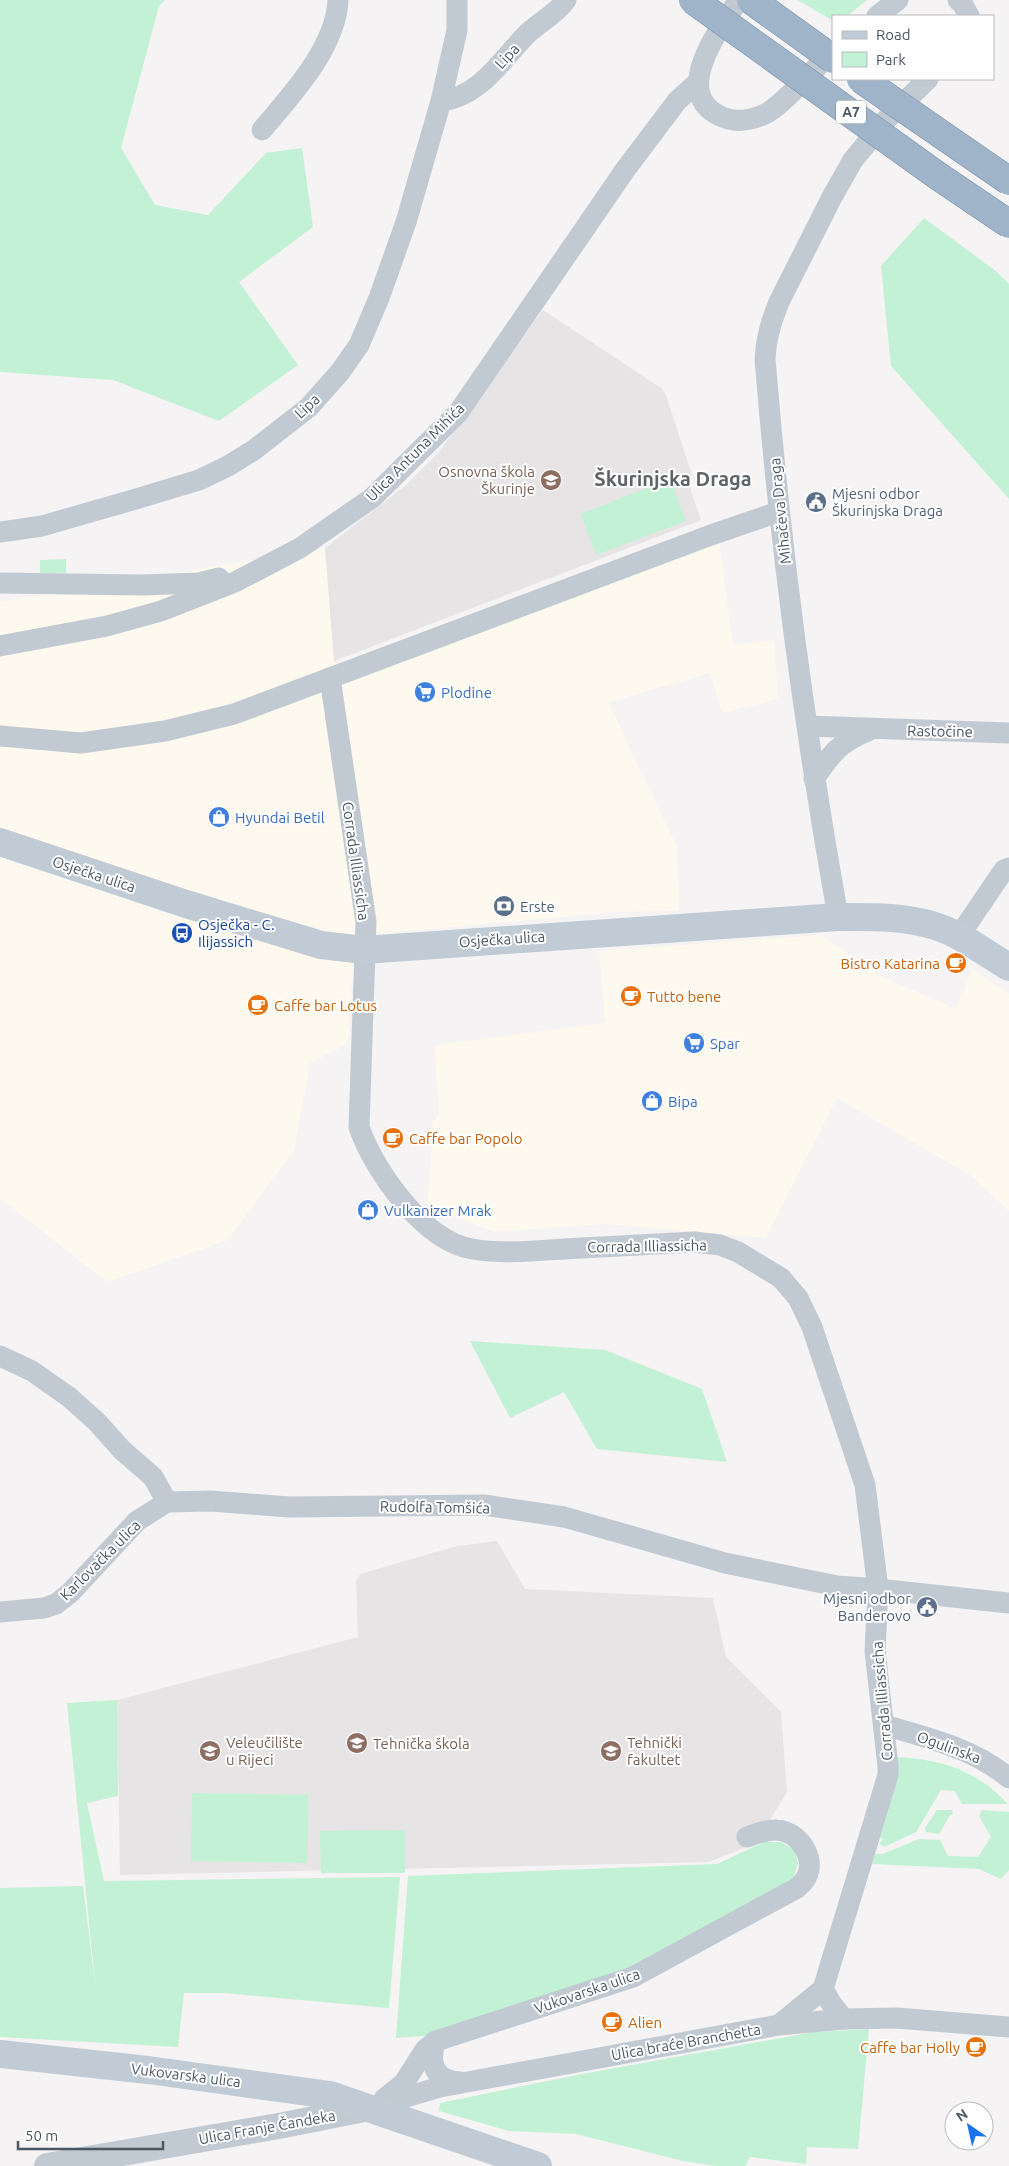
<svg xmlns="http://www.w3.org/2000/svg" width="1009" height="2166" font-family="Ubuntu,sans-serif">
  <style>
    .commercial { fill: #fdf9ef }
    .education { fill: #e6e4e5 }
    .green { fill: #c3f1d5 }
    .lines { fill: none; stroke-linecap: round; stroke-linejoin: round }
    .minor { stroke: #c1cad2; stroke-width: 21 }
    .tertiary { stroke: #c1cad2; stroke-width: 26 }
    .secondary { stroke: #c1cbd6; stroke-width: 28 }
    .trunk-bridge-casing { stroke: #7690ad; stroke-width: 29; stroke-linecap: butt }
    .trunk-bridge { stroke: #9fb4c9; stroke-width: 28 }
    .labels { text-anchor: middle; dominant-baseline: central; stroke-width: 4; stroke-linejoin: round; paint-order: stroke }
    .shield { fill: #fff; stroke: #808990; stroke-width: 1 }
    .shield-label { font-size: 14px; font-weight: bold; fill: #4a5661 }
    .street-label { font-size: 15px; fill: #4a5661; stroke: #fff }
    .education-label { font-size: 15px; fill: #785e54; stroke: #fff; text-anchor: start }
    .service-label { font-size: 15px; fill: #4e5e75; stroke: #fff; text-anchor: start }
    .shop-label { font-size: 15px; fill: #366cbe; stroke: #fff; text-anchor: start }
    .transit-label { font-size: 15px; fill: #164399; stroke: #fff; text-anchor: start }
    .food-label { font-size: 15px; fill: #c56008; stroke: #fff; text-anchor: start }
    .district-label { font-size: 20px; font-weight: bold; fill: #5f6368; stroke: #fff }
  </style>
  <rect width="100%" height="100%" fill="#f5f3f3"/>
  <g class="commercial">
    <path d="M 719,541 L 733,645 L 774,640 L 778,699 L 722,713 L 710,673 L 609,702 L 634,758 L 677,846 L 679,911 L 618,912 L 355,936 L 348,1044 L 310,1063 L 294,1150 L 228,1240 L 107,1282 L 0,1198 L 0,602 L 325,548 L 334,661 L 341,679 Z"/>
    <path d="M 821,935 L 885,978 L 956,1009 L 972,969 L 1009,994 L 1009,1211 L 973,1177 L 837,1098 L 766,1238 L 605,1224 L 493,1232 L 428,1205 L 433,1122 L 439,1114 L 434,1045 L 605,1023 L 599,951 Z"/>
  </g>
  <g class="education">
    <path d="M 543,310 L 661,388 L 666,395 L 692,475 L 691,491 L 701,520 L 334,661 L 325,548 L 405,486 L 439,452 Z"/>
    <path d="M 497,1541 L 525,1589 L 713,1598 L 726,1657 L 781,1712 L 787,1792 L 756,1843 L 709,1862 L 120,1875 L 117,1700 L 358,1637 L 356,1581 L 360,1574 L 457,1546 Z"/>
  </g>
  <g class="green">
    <path d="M 0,0 L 165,0 L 159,6 L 121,148 L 155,205 L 208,215 L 266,153 L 302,148 L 313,227 L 239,282 L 298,365 L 219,421 L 113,380 L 0,372 Z"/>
    <path d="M 798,0 L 867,0 L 847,16 L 833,16 L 833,21 Z"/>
    <path d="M 924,218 L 997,272 L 1009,284 L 1009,499 L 891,366 L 881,266 Z"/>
    <path d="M 670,479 L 686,521 L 596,555 L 581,514 Z"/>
    <path d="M 66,559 L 66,573 L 40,573 L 40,560 Z"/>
    <path d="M 470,1341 L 605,1350 L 702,1389 L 727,1462 L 597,1449 L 564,1392 L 510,1418 Z"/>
    <path d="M 117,1700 L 118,1796 L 87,1803 L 104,1881 L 400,1877 L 389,2008 L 224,1993 L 184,1993 L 178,2047 L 0,2037 L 0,1888 L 83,1886 L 96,1992 L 67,1703 Z"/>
    <path d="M 897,1757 C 943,1760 976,1770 1008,1804 L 962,1804 L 955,1791 L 941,1790 L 916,1832 L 884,1847 L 879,1843 L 883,1840 L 880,1837 C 889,1810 897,1786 897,1757 Z"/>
    <path d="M 192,1793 L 308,1795 L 307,1863 L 191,1861 Z"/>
    <path d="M 937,1810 L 952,1810 L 953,1815 L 950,1815 L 939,1834 L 926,1832 L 925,1828 Z"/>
    <path d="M 982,1810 L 1009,1812 L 1009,1870 L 1001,1879 L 979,1869 L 872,1864 L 875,1854 L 883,1854 L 919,1839 L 940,1840 L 948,1856 L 978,1857 L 991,1837 L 979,1816 Z"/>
    <path d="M 405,1830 L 405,1873 L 321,1873 L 320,1831 Z"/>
    <path d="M 764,1842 L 781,1842 L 795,1850 L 798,1863 L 793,1879 L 632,1969 L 424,2036 L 396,2038 L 408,1876 L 717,1864 Z"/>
    <path d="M 869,2029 L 858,2149 L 807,2147 L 806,2164 L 750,2157 L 745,2166 L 716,2166 L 683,2161 L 576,2134 L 509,2131 L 439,2111 L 440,2103 L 582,2074 L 814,2032 Z"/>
  </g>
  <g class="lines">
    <g class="minor">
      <path d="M 739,0 C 720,27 672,91 718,115 C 733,123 750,121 765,114 C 784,105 814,67 833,52"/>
      <path d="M 958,0 L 962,3 L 969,16"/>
      <path d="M 877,16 L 898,0"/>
      <path d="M 441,101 C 480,97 502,59 528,33 C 540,22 557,13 566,0"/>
      <path d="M 262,130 C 291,95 336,48 338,0"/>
      <path d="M 0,532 L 42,526 L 136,499 L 199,480 L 228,466 L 254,450 L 309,407 L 340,372 L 359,345 L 379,298 L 406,222 L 441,101 L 457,30 L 457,0"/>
      <path d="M 0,583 L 142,585 L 199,583 L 219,578"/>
      <path d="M 0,646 L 107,626 L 161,611 L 235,582 L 300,548 L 372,498 L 458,413 L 625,170 L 677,101 L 698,82"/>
      <path d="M 330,678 L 366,922 L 359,1127 C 374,1171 424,1241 472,1249 C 502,1254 534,1251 564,1249 C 607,1247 650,1244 694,1242 L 720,1245 L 738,1252 L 781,1278 L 798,1298 L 812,1327 L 865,1485 L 878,1589 L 875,1651 L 888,1766 L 888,1775 L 823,1989 L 831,2003 L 844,2019"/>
      <path d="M 808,726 L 1009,733"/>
      <path d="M 0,736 L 81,743 L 165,731 L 234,714 L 711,535 L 778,512"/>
      <path d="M 814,779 C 833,752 838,743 870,730"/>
      <path d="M 838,917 C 805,732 780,546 765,359 C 766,338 771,322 779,302 L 832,197 L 853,160 L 887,119 L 928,79"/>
      <path d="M 959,936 L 1004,870 L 1009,868"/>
      <path d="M 0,1356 L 32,1371 L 69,1397 L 97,1422 L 122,1450 L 153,1477 L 167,1502 L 210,1501 L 289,1507 L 484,1505 L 564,1517 L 725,1563 L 837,1586 L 878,1589 L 1009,1603"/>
      <path d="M 0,1612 L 44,1608 L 56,1604 L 70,1593 L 137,1521 L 167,1502"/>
      <path d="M 884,1725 C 928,1738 973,1748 1009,1778"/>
      <path d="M 779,2025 L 823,1989"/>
      <path d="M 436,2041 C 427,2065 436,2081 461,2082"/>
      <path d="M 384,2099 L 404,2083 L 425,2050 L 436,2041 L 633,1977 L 797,1888 C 801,1884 805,1881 807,1876 C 816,1857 798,1831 777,1830 C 767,1829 756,1834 747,1837"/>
      <path d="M 369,2108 L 440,2087 L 779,2025 L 844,2019 L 896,2018 L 1009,2027"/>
    </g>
    <path class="tertiary" d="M 47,2166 L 284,2125 L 369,2108"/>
    <g class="secondary">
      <path d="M 0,842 L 186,904 L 321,945 L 364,950 L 838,917 C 871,917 903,916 935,926 C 961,934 985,953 1009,967"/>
      <path d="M 0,2054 L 148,2070 L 330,2095 L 538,2166"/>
    </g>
    <g class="trunk-bridge-casing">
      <g id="trunk-bridge">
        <path d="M 693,0 L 938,176 L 1009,224"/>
        <path d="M 751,0 L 833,59"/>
        <path d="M 861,79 L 1009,181"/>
      </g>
    </g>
    <use href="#trunk-bridge" class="trunk-bridge"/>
  </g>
  <defs>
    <g id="school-disc" transform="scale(1.125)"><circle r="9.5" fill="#8d6e63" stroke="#fff"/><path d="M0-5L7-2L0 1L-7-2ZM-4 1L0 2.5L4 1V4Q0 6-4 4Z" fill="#fff"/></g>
    <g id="civic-disc" transform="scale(1.125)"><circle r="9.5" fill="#5c6f8a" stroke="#fff"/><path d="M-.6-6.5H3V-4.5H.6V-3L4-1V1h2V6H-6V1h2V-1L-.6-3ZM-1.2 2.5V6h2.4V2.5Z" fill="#fff"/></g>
    <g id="supermarket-disc" transform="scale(1.125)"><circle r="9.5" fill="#3f7fe0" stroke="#fff"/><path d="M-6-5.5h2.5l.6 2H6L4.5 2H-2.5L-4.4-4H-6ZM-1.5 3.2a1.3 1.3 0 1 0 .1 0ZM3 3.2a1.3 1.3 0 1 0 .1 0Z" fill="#fff"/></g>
    <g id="shop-disc" transform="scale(1.125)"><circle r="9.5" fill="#3f7fe0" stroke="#fff"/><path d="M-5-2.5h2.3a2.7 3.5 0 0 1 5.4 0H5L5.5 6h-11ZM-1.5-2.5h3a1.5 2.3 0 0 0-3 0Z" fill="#fff"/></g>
    <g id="bank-disc" transform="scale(1.125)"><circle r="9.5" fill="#5c6f8a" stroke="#fff"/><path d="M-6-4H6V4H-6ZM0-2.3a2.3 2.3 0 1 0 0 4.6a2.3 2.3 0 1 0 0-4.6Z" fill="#fff"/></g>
    <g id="bus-disc" transform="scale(1.125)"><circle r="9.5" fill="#1a4fb4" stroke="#fff"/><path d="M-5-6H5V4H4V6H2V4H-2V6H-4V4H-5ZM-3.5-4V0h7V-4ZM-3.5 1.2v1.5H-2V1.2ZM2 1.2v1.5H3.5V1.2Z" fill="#fff"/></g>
    <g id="cafe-disc" transform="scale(1.125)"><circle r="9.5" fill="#e8710a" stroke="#fff"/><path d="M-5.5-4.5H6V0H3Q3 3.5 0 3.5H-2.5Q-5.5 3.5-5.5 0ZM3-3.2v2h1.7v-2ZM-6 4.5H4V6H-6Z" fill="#fff"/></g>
    <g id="university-disc" transform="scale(1.125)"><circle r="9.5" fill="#8d6e63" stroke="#fff"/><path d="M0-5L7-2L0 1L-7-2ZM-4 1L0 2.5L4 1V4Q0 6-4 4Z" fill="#fff"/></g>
  </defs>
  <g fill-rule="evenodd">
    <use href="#school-disc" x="551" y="480"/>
    <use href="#civic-disc" x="816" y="502"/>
    <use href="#supermarket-disc" x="425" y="692"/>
    <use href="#shop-disc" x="219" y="817"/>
    <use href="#bank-disc" x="504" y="906"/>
    <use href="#bus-disc" x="182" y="933"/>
    <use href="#cafe-disc" x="956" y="963"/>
    <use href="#cafe-disc" x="631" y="996"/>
    <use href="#cafe-disc" x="258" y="1005"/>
    <use href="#supermarket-disc" x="694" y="1043"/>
    <use href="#shop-disc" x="652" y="1101"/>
    <use href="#cafe-disc" x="393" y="1138"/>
    <use href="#shop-disc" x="368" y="1210"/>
    <use href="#civic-disc" x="927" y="1607"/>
    <use href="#school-disc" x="357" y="1743"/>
    <use href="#university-disc" x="210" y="1751"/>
    <use href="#university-disc" x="611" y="1751"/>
    <use href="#cafe-disc" x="612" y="2022"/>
    <use href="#cafe-disc" x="976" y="2047"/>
  </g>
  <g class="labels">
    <rect class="shield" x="836" y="100.5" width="30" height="23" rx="4"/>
    <g class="shield-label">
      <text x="851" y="112">A7</text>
    </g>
    <g class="street-label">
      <text transform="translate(507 56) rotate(-47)">Lipa</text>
      <text transform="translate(307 406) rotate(-43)">Lipa</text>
      <text transform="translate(415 452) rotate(-45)">Ulica Antuna Mihića</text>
      <text transform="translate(780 511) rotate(-96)">Mihačeva Draga</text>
      <text transform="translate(940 731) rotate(1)">Rastočine</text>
      <text transform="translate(356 861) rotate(82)">Corrada Illiassicha</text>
      <text transform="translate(94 874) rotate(18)">Osječka ulica</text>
      <text transform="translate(502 939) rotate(-4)">Osječka ulica</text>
      <text transform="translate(647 1246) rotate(-1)">Corrada Illiassicha</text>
      <text transform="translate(435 1507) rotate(1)">Rudolfa Tomšića</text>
      <text transform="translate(100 1560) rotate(-45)">Karlovačka ulica</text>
      <text transform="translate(882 1701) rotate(-95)">Corrada Illiassicha</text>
      <text transform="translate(949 1747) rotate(20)">Ogulinska</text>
      <text transform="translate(587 1991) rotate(-19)">Vukovarska ulica</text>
      <text transform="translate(686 2042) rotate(-10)">Ulica braće Branchetta</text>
      <text transform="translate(186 2075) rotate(7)">Vukovarska ulica</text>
      <text transform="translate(267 2127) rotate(-10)">Ulica Franje Čandeka</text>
    </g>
    <g class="education-label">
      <text x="535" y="471" text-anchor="end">Osnovna škola<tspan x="535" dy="17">Škurinje</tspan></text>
      <text x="226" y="1742">Veleučilište<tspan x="226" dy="17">u Rijeci</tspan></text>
      <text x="627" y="1742">Tehnički<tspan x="627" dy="17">fakultet</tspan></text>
      <text x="373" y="1743">Tehnička škola</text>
    </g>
    <g class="service-label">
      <text x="832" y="493">Mjesni odbor<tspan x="832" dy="17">Škurinjska Draga</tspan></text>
      <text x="520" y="906">Erste</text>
      <text x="911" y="1598" text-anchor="end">Mjesni odbor<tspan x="911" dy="17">Banderovo</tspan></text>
    </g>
    <g class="shop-label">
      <text x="441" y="692">Plodine</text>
      <text x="235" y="817">Hyundai Betil</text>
      <text x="710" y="1043">Spar</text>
      <text x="668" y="1101">Bipa</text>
      <text x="384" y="1210">Vulkanizer Mrak</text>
    </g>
    <g class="transit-label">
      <text x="198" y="924">Osječka - C.<tspan x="198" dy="17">Ilijassich</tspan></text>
    </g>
    <g class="food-label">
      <text x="940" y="963" text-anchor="end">Bistro Katarina</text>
      <text x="647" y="996">Tutto bene</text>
      <text x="274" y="1005">Caffe bar Lotus</text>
      <text x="409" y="1138">Caffe bar Popolo</text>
      <text x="628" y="2022">Alien</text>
      <text x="960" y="2047" text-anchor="end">Caffe bar Holly</text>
    </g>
    <g class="district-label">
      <text x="673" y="478">Škurinjska Draga</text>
    </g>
  </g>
  <rect x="832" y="15" width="162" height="65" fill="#ffffff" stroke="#b7bbc0"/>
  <rect x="842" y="31" width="25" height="8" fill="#c1cbd6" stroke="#b7bbc0"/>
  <text x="876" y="40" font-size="15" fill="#4a5661">Road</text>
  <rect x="842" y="52" width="25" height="15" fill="#c3f1d5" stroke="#b7bbc0"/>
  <text x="876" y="65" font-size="15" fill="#4a5661">Park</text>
  <g transform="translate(969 2126) rotate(326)"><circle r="24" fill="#ffffff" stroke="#b7bbc0"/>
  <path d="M0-4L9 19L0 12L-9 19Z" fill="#1a73e8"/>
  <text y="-8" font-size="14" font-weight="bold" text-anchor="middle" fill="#4a5661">N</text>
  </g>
  <path d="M18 2141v8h145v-8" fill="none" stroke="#4a5661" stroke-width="2.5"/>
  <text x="25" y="2141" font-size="15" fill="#4a5661" stroke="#ffffff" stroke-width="4" paint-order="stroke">50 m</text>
</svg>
